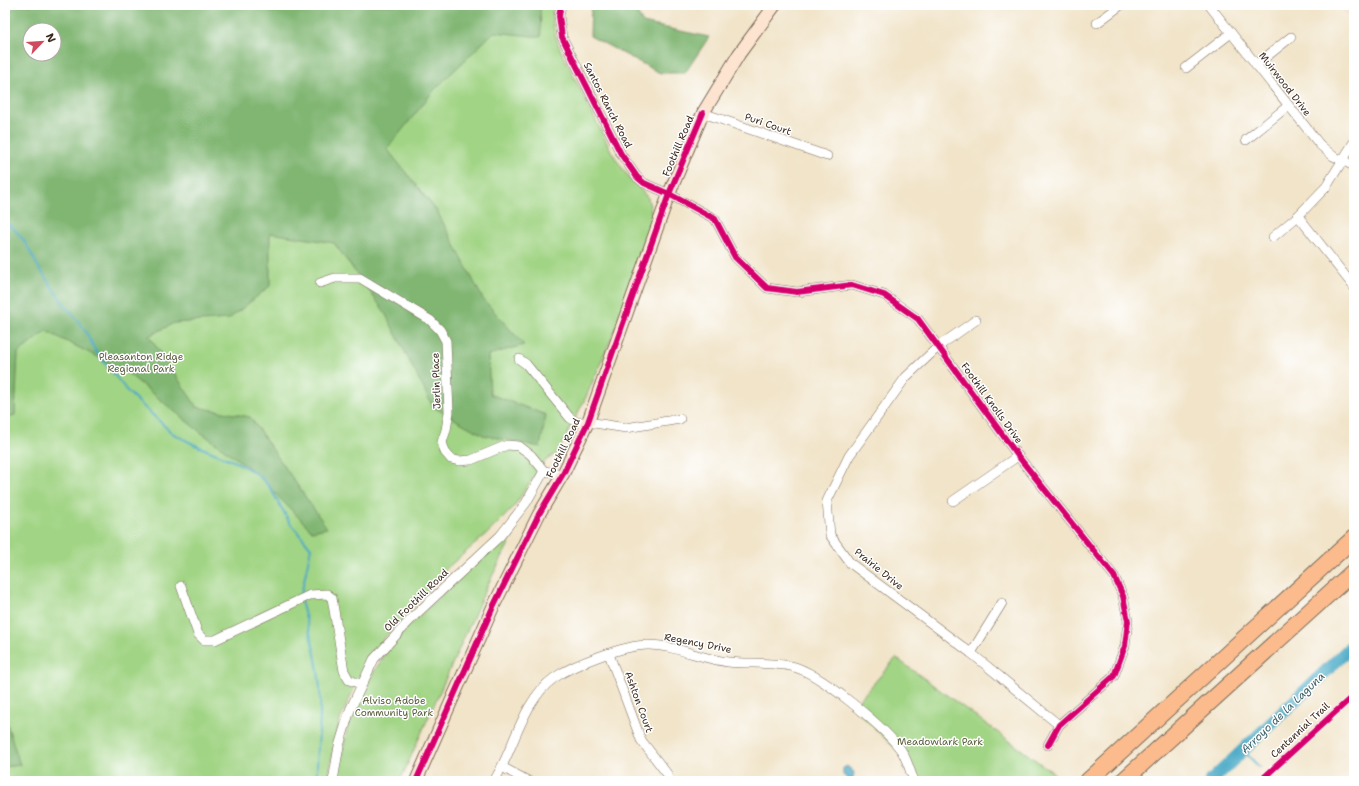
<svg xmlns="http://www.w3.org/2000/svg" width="1359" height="786" font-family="'Shantell Sans',sans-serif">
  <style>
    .built { fill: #edd7bb }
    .green { fill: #a1d484; stroke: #6e7f51; fill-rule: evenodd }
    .forest { fill: #80b672; stroke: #5e7048; fill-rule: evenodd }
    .water { fill: #44a7c4; stroke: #406871 }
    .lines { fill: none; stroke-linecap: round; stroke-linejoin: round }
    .stream { stroke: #44a7c4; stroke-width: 2 }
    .river { stroke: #44a7c4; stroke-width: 13 }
    .street-casing { stroke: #7b6b5a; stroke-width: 10 }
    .secondary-casing { stroke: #7b6b5a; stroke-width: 14 }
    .highway-casing { stroke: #7b6b5a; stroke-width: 18 }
    .street { stroke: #fff; stroke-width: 9 }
    .secondary { stroke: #fde4d1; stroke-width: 12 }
    .highway { stroke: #fbbb8d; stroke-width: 16 }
    .cycleway-casing { stroke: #fff; stroke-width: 8 }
    .cycleway { stroke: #d6006c; stroke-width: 6 }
    .labels { text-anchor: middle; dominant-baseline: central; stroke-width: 3; stroke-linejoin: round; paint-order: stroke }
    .street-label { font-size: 10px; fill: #3b2a1e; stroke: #fff }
    .park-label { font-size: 10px; fill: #5a5d3d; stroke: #fff }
    .water-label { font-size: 11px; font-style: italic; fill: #3f6269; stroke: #fff }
  </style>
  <rect width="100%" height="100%" fill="#fff"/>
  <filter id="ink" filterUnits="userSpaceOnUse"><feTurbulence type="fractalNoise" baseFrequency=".025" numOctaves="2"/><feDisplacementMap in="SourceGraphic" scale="8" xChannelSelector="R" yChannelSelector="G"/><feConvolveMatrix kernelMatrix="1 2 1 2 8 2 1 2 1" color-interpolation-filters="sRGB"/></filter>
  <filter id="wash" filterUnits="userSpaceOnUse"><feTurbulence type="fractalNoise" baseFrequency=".012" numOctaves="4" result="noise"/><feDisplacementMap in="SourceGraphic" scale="16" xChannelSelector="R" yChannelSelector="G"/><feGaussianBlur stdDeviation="0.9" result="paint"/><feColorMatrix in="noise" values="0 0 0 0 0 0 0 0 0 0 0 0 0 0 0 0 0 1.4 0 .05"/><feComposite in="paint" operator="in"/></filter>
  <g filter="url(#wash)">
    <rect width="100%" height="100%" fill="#f1e4c9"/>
    <path class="built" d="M 1339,5 L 1354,5 L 1354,24 Z"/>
    <g class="green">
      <path d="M 5,5 L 553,5 C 550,21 555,36 561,51 L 611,151 L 624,171 L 648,198 L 653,219 L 648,238 L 624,309 L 586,397 L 558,452 L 545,461 L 512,509 L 488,533 L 448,567 L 406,616 L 383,639 L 352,693 L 340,720 L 334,744 L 328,781 L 5,781 ZM 30,30 L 54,30 L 54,54 L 30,54 Z"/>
      <path d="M 510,528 L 515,532 L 487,586 L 400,781 L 337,781 L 347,729 L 363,689 L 393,642 Z"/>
      <path d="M 896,658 L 1056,775 L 1049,781 L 912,781 L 899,752 L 853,707 Z"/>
    </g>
    <g class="forest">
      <path d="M 5,5 L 540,5 L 541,37 L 494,32 L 435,89 L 387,149 L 437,211 L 483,299 L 524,345 L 488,355 L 490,394 L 546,415 L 540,447 L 483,435 L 433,407 L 384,311 L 334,243 L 270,233 L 270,286 L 229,319 L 174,323 L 149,336 L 197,407 L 250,417 L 327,528 L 312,531 L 253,471 L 195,428 L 125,371 L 46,331 L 18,353 L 15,415 L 5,418 ZM 30,30 L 54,30 L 54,54 L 30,54 Z"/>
      <path d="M 591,5 L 632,5 L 643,23 L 709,37 L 685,73 L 660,73 L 590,36 Z"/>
      <path d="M 5,717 L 20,765 L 5,767 Z"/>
    </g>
    <path class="water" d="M 847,766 L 854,772 L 853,779 L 847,779 L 843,775 L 843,768 Z"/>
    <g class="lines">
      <g class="stream">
        <path d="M 5,223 L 8,224 L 16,231 L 25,242 L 39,268 L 67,309 L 72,313 L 85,330 L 96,352 L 128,392 L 172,433 L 195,445 L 238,463 L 258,475 L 269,486 L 290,523 L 311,548 L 301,595"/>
        <path d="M 301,601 C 309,630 318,659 320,689 C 322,719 316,750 317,781"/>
        <path d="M 1243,750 L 1259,767"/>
      </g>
      <path class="river" d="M 1211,781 L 1354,644"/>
    </g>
  </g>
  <g filter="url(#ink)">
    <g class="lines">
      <g class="street-casing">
        <g id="street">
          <path d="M 561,5 L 559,16 L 562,37 L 621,154 L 637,177 L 644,183 L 669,194 L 715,219 L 735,257 L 767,288 L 797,292 L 852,285 L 884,295 L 918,319 L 1018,456 L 1114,576 L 1123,596 L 1128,621 L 1125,646 L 1114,676 L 1059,725 L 1048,745"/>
          <path d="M 1209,5 L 1320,145 L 1333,156 L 1354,166"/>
          <path d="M 1097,23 L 1121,5"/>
          <path d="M 1256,65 L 1291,37"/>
          <path d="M 1186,68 L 1231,33"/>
          <path d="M 703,113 L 827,156"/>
          <path d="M 1246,140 L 1288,106"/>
          <path d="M 1298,216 L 1354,287"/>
          <path d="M 1273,237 L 1298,216 L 1326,187 L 1354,142"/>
          <path d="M 320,283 L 335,278 L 360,278 L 430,320 L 440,330 L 446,341 L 449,412 L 446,430 L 442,442 L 445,452 L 451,459 L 459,461 L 471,460 L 507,445 L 519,446 L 531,455 L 544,471"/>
          <path d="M 976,320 L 939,346 L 906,377 L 849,456 L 827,501 L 830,535 L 850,563 L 971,653 L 1059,725"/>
          <path d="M 519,359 L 526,364 L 570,418 L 577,422 L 588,422 L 626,428 L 680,419"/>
          <path d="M 544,471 L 563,474"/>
          <path d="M 953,501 L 1018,456"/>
          <path d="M 181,586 L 198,634 L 204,640 L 215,640 L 310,595 L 327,594 L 332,598 L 344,671 L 349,680 L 361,684"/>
          <path d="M 971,653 L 1002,603"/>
          <path d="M 609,654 L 641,740 L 668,775"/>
          <path d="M 502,767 L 528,781"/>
          <path d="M 333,781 L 339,746 L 350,710 L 374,659 L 413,617 L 500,536 L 526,503 L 544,471"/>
          <path d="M 494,781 C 514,749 523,700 554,678 C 574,664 625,645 648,645 C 675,645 701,659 728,662 C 749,664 771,662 791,666 C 819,672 884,727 901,750 C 907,759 910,771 914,781"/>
        </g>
      </g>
      <g class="secondary-casing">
        <path id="secondary" d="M 416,781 L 493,607 L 539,514 L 563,474 L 588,422 L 669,194 L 703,113 L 739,54 L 775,5"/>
      </g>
      <g class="highway-casing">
        <g id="highway">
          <path d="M 1088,781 L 1354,538"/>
          <path d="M 1123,781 L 1354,571"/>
        </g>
      </g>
      <use href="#street" class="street"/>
      <use href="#secondary" class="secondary"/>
      <use href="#highway" class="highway"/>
      <g class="cycleway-casing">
        <g id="cycleway">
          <path d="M 561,5 L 559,16 L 562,37 L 621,154 L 637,177 L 644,183 L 669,194 L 715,219 L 735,257 L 767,288 L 797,292 L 852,285 L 884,295 L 918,319 L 1018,456 L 1114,576 L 1123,596 L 1128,621 L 1125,646 L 1114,676 L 1059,725 L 1048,745"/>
          <path d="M 416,781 L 493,607 L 539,514 L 563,474 L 588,422 L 669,194 L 703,113"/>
          <path d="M 1260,781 L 1354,695"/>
        </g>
      </g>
      <use href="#cycleway" class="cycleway"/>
    </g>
  </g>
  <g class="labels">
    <g class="street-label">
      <text transform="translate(1285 84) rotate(52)">Muirwood Drive</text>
      <text transform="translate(608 105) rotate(63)">Santos Ranch Road</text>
      <text transform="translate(768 124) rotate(19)">Puri Court</text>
      <text transform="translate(678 146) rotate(-67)">Foothill Road</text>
      <text transform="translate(436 381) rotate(-92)">Jerlin Place</text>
      <text transform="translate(992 403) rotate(54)">Foothill Knolls Drive</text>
      <text transform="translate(563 448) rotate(-64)">Foothill Road</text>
      <text transform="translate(879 569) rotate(39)">Prairie Drive</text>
      <text transform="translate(416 600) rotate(-44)">Old Foothill Road</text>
      <text transform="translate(698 643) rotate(11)">Regency Drive</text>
      <text transform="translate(639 702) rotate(70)">Ashton Court</text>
      <text transform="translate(1300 730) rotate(-43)">Centennial Trail</text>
    </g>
    <g class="park-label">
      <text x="141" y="356">Pleasanton Ridge<tspan x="141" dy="12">Regional Park</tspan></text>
      <text x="394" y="700">Alviso Adobe<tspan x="394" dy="12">Community Park</tspan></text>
      <text x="940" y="741">Meadowlark Park</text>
    </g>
    <g class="water-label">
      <text transform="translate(1283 713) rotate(-44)">Arroyo de la Laguna</text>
    </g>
  </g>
  <rect width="1359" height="786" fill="none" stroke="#fff" stroke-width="20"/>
  <g transform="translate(42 42) rotate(65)"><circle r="19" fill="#ffffff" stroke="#b1aaa5"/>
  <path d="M0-3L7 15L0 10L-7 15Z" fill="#d1495b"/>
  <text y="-6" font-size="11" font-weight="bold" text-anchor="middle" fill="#3b2a1e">N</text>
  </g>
</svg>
